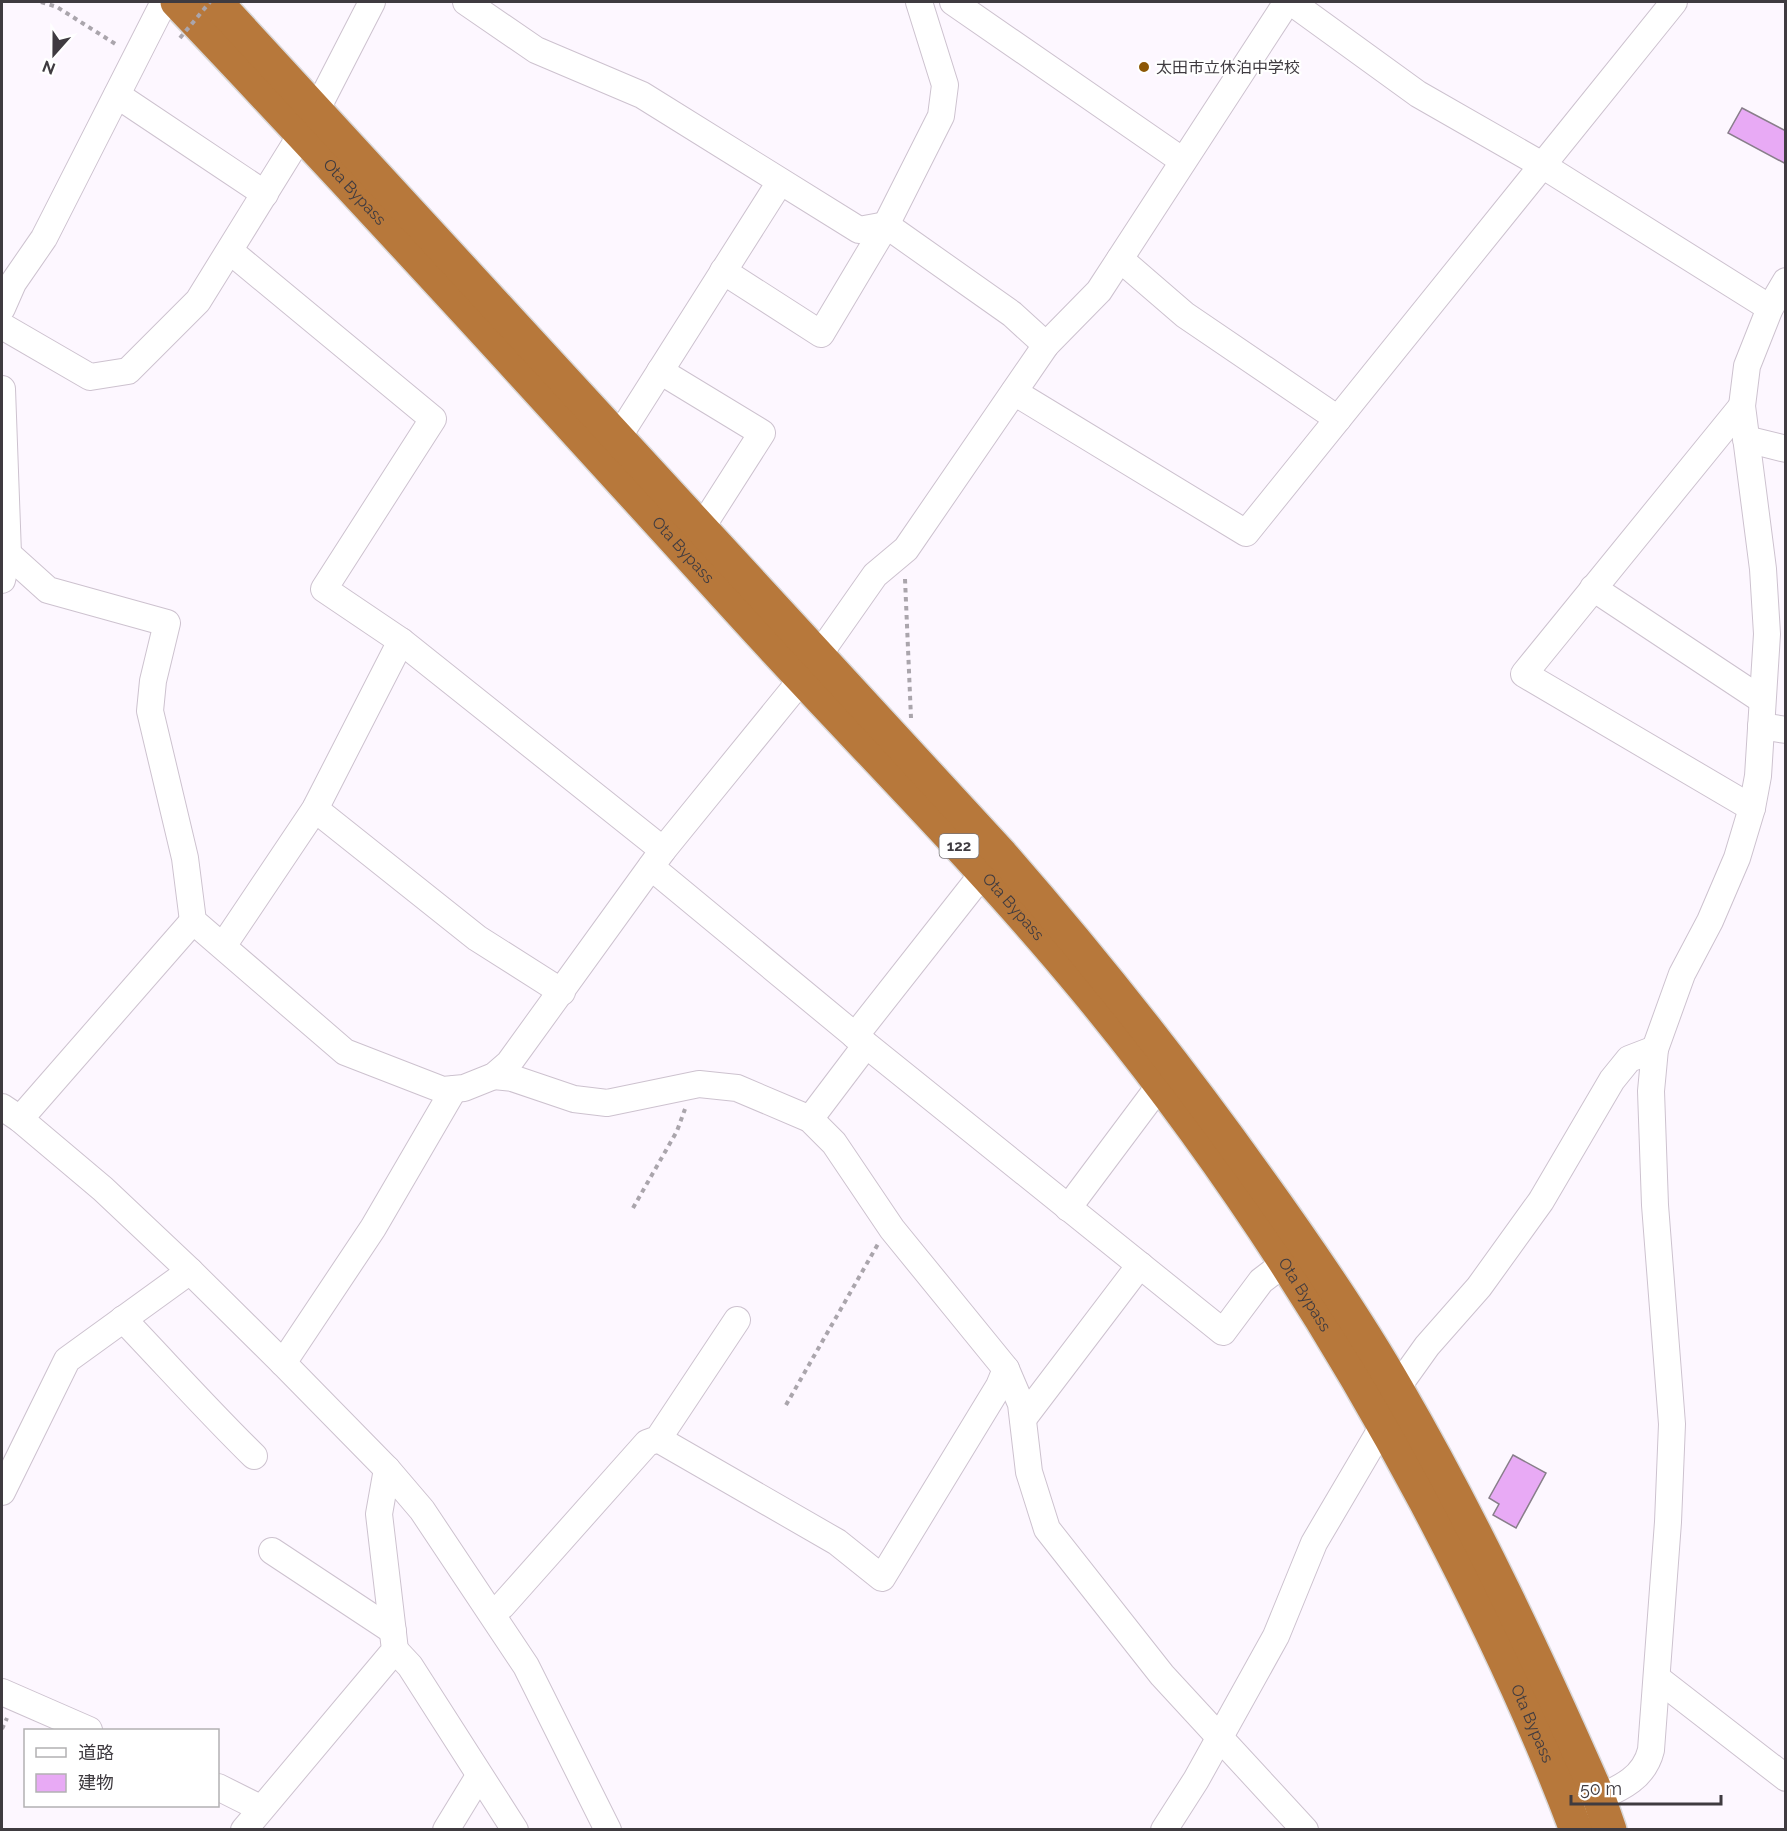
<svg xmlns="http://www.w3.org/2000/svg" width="1787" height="1831" font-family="Raleway,'Noto Sans JP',sans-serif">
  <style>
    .building { fill: #e8aaf5; stroke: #887e8a; stroke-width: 1.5 }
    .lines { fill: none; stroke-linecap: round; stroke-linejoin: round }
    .minor-casing { stroke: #cdc2cf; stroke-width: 28 }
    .highway-casing { stroke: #d9d8d9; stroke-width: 36 }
    .path { stroke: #aaa5ac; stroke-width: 4; stroke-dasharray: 4.5 4.5; stroke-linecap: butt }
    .minor { stroke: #fff; stroke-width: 26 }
    .highway { stroke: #b7783b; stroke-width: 33 }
    .path-bridge { stroke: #aaa5ac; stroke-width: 4; stroke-dasharray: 4.5 4.5; stroke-linecap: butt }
    .poi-dot { fill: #8c5805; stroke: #fff; stroke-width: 2 }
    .labels { text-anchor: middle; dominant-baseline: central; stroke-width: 4.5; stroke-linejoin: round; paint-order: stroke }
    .shield { fill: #fff; stroke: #797679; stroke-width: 1.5 }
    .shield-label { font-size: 15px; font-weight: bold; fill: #3f3b40 }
    .poi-label { font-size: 16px; fill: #3f3b40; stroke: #fff; text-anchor: start }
    .street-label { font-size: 16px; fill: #3f3b40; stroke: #fff }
  </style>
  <rect width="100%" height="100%" fill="#fdf7ff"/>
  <g class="building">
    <path d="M 1742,108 L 1786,131 L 1786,164 L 1728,133 Z"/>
    <path d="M 1513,1455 L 1546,1473 L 1516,1528 L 1493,1515 L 1499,1504 L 1489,1498 Z"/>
  </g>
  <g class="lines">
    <g class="minor-casing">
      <g id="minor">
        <path d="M 466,2 L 536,50 L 642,95 L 859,230 L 886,225 L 1012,314 L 1046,345"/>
        <path d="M 953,2 L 1183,161"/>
        <path d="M 1291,2 L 1418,94 L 1542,165 L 1770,308"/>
        <path d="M 117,95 L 265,194"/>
        <path d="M 317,109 L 372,2"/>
        <path d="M 230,251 L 433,419 L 324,589 L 401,641 L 663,850"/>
        <path d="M 1120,259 L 1185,315 L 1338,419"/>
        <path d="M 723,271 L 821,334 L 886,225 L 941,116 L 945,85 L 919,2"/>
        <path d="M 2,308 L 13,283 L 44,238 L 164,2"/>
        <path d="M 2,326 L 90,377 L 128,371 L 198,301 L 302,133"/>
        <path d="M 660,371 L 762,433 L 702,527"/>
        <path d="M 2,389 L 8,554 L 2,580"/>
        <path d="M 1014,392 L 1246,533 L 1674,2"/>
        <path d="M 1742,406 L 1524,674 L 1752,808"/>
        <path d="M 619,436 L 780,182"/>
        <path d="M 1746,439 L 1786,449"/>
        <path d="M 8,554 L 48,590 L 167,623 L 153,681 L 150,711 L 185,858 L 193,921 L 345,1052 L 443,1090 L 464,1088 L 494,1076 L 509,1063 L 663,850 L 802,679 L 875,575 L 906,549 L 1046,345 L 1099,291 L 1287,2"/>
        <path d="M 1593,588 L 1762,700"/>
        <path d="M 1761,726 L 1786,730"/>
        <path d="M 315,809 L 477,938 L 562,992"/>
        <path d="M 651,867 L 859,1039 L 1223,1332 L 1261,1281 L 1286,1262"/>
        <path d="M 223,946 L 315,809 L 401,641"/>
        <path d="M 855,1036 L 984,872"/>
        <path d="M 494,1076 L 512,1078 L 574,1099 L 607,1103 L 699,1084 L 737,1088 L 810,1119 L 834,1143 L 892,1229 L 1006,1369 L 1021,1404 L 1029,1472 L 1047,1529 L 1162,1675 L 1305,1830"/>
        <path d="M 2,1107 L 20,1119 L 103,1189 L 190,1271 L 283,1363 L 387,1469 L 422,1510 L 526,1666 L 608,1830"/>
        <path d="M 20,1119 L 193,921"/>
        <path d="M 810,1119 L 866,1045"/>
        <path d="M 1068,1208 L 1160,1085"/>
        <path d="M 123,1319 C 167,1365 209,1412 254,1456"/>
        <path d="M 283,1363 L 373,1228 L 454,1089"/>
        <path d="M 1023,1419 L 1140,1265"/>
        <path d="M 658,1439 L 837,1542 L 882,1578 L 999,1386 L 1006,1369"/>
        <path d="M 2,1492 L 67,1360 L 190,1271"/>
        <path d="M 272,1551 L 393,1631"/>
        <path d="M 491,1611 L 502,1606 L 647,1443 L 658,1439 L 737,1320"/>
        <path d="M 395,1650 L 410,1666 L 515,1830"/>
        <path d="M 1657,1678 L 1786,1778"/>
        <path d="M 2,1692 L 89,1730"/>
        <path d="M 218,1787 L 260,1808"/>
        <path d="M 1584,1805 C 1612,1791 1643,1783 1651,1750 L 1668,1522 L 1672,1424 L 1655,1205 L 1651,1091 L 1655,1049 L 1682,974 L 1710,921 L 1737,858 L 1752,808 L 1758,776 L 1767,634 L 1763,569 L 1742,406 L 1747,366 L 1770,308 L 1786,281"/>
        <path d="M 244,1830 L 395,1650 L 379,1514 L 387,1469"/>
        <path d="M 446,1830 L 479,1776"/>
        <path d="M 1164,1830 L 1196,1780 L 1276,1636 L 1314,1543 L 1384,1424 L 1397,1388 L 1427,1346 L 1479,1287 L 1541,1201 L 1612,1080 L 1629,1059 L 1655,1049"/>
      </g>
    </g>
    <g class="highway-casing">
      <g id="highway">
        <path id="s1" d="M 177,2 C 372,207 563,417 754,627 C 864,747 980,862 1084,988 C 1215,1146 1329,1320 1425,1501 C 1482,1609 1533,1715 1576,1830"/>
        <path d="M 216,2 L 1002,855 C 1093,959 1177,1065 1257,1177 C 1306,1245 1355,1316 1397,1389 C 1473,1520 1538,1659 1599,1798 L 1610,1830"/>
      </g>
    </g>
    <g class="path">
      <path d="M 41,2 L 57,7 L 117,45"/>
      <path d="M 905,579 L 911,718"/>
      <path d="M 633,1208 L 677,1131 L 685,1109"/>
      <path d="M 786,1405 L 878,1244"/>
      <path d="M 2,1729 L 7,1718"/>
    </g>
    <use href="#minor" class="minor"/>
    <use href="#highway" class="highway"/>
    <path class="path-bridge" d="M 180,38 L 210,2"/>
  </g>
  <circle class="poi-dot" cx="1144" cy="67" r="6"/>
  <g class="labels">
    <rect class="shield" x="939.5" y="834" width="39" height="24" rx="4.5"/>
    <g class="shield-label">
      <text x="959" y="846">122</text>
    </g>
    <g class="poi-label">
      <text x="1156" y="67">太田市立休泊中学校</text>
    </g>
    <g class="street-label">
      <text stroke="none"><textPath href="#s1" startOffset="260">Ota Bypass</textPath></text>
      <text stroke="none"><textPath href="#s1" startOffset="746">Ota Bypass</textPath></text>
      <text stroke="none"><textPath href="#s1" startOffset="1232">Ota Bypass</textPath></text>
      <text stroke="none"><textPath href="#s1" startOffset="1718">Ota Bypass</textPath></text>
      <text stroke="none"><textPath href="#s1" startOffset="2204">Ota Bypass</textPath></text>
    </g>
  </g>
  <rect width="1787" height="1831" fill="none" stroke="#3f3b40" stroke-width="6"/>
  <rect x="24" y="1729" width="195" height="78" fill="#ffffff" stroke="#b2b1b3" stroke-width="1.5"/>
  <rect x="36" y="1748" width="30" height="9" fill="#ffffff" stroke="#b2b1b3" stroke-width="1.5"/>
  <text x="78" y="1759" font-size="18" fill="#3f3b40">道路</text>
  <rect x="36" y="1774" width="30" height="18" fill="#e8aaf5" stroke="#b2b1b3" stroke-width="1.5"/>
  <text x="78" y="1789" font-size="18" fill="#3f3b40">建物</text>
  <g transform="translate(54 54) rotate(201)" stroke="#ffffff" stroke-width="4.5" paint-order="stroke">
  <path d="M0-4.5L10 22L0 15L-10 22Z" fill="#3f3b40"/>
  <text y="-9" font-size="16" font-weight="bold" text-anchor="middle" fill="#3f3b40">N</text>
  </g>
  <path d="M1571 1795v9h150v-9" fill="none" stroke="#3f3b40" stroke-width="3"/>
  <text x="1580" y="1795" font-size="18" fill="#3f3b40" stroke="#ffffff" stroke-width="4.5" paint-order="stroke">50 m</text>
</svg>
